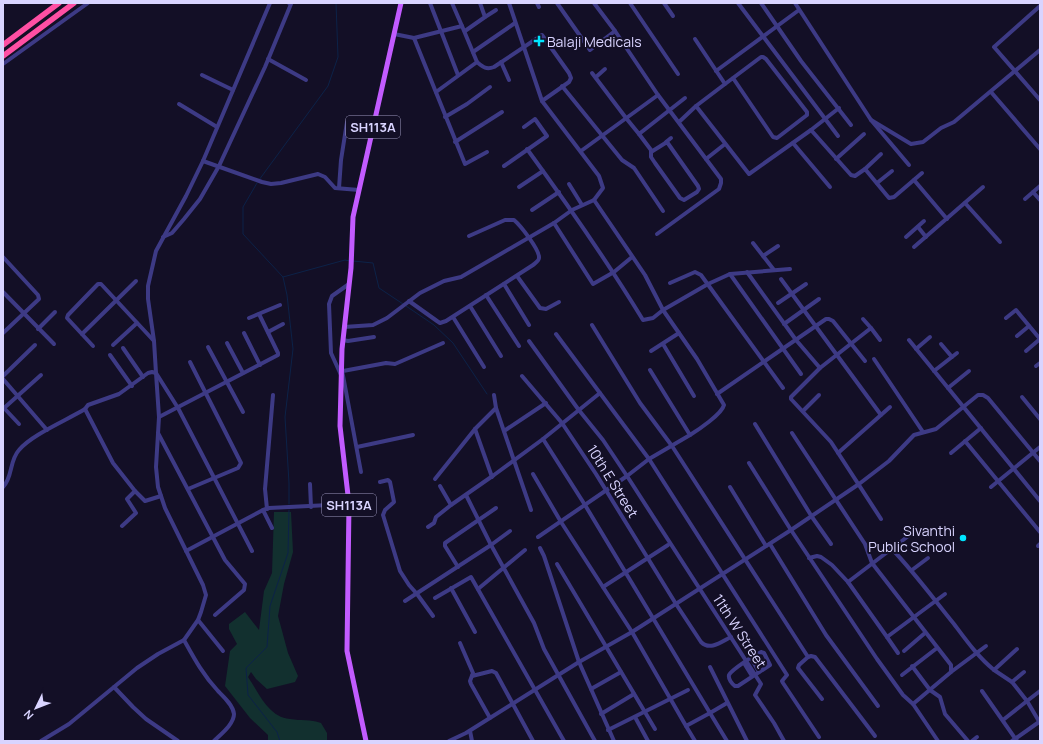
<svg xmlns="http://www.w3.org/2000/svg" width="1043" height="744" font-family="Manrope,sans-serif">
  <style>
    .green { fill: #12302f }
    .lines { fill: none; stroke-linecap: round; stroke-linejoin: round }
    .stream { stroke: #0c2248; stroke-width: 1 }
    .minor { stroke: #3d3a85; stroke-width: 4 }
    .major { stroke: #c25bff; stroke-width: 5 }
    .highway { stroke: #ff4fa3; stroke-width: 5.5 }
    .poi-dot { fill: #00e5ff; stroke: #130f26; stroke-width: 1.5 }
    .labels { text-anchor: middle; dominant-baseline: central; stroke-width: 4; stroke-linejoin: round; paint-order: stroke }
    .shield { fill: #130f26; stroke: #9e99be; stroke-width: 1 }
    .shield-label { font-size: 13px; font-weight: bold; fill: #d9d4ff }
    .poi-label { font-size: 14px; fill: #d9d4ff; stroke: #130f26; text-anchor: start }
    .street-label { font-size: 14px; fill: #d9d4ff; stroke: #130f26 }
  </style>
  <rect width="100%" height="100%" fill="#130f26"/>
  <path class="green" d="M 274,512 L 291,512 L 293,552 L 284,584 L 278,616 L 288,653 L 298,676 L 295,682 L 267,689 L 256,679 L 251,672 L 248,677 C 259,693 268,717 290,719 C 301,721 310,719 321,723 L 327,733 L 327,741 L 268,741 L 268,735 L 250,718 L 225,686 L 230,651 L 237,644 L 229,629 L 229,624 L 245,612 L 259,630 L 264,591 L 272,573 Z"/>
  <g class="lines">
    <g class="stream">
      <path d="M 259,180 L 328,86 L 338,57 L 336,3"/>
      <path d="M 257,183 L 243,207 L 243,234 L 283,277 L 287,295 L 293,349 L 285,417 L 289,483 L 289,504"/>
      <path d="M 353,261 L 373,263 L 379,288 L 403,304"/>
      <path d="M 283,277 L 345,260 L 350,261"/>
      <path d="M 406,306 L 434,325 L 453,343 L 487,394"/>
      <path d="M 280,741 L 277,732 L 248,695 L 246,668 L 267,647 L 270,606 L 288,553 L 289,510"/>
    </g>
    <g class="minor">
      <path d="M 430,3 L 458,75"/>
      <path d="M 452,3 L 462,26 L 414,38 L 465,164 L 487,152"/>
      <path d="M 537,3 L 539,7"/>
      <path d="M 557,3 L 590,50 L 615,31"/>
      <path d="M 594,3 L 615,31 L 658,95 L 721,179 L 721,183 L 719,189 L 657,234"/>
      <path d="M 630,3 L 678,74"/>
      <path d="M 664,3 L 673,16"/>
      <path d="M 738,3 L 838,136"/>
      <path d="M 761,3 L 801,61 L 851,125"/>
      <path d="M 795,3 L 871,120 L 909,165"/>
      <path d="M 1040,6 L 994,47 L 1040,100"/>
      <path d="M 485,17 L 496,10"/>
      <path d="M 465,31 L 485,17 L 480,3"/>
      <path d="M 394,34 L 414,38"/>
      <path d="M 473,52 L 515,23"/>
      <path d="M 268,59 L 306,80"/>
      <path d="M 477,62 C 483,67 486,70 494,67 L 542,35 L 569,73 L 571,78 L 569,82 L 542,101"/>
      <path d="M 501,62 L 509,80"/>
      <path d="M 3,64 L 88,3"/>
      <path d="M 716,71 L 799,10"/>
      <path d="M 592,73 L 626,118 L 639,134 L 685,98"/>
      <path d="M 202,75 L 233,90"/>
      <path d="M 596,77 L 605,69"/>
      <path d="M 725,84 L 761,57 L 763,57 L 766,59 L 807,112 L 807,115 L 777,138 L 773,137 L 733,78"/>
      <path d="M 562,86 L 622,160 L 634,168 L 663,211"/>
      <path d="M 436,92 L 477,62 L 462,26"/>
      <path d="M 991,92 L 1040,149"/>
      <path d="M 179,104 L 217,127"/>
      <path d="M 696,106 L 749,174 L 811,130 L 851,175 L 855,176 L 865,169 L 889,198 L 894,197 L 922,173"/>
      <path d="M 445,117 L 467,104 L 490,87"/>
      <path d="M 871,120 L 911,144 L 923,142 L 941,128 L 954,122 L 1040,50"/>
      <path d="M 679,122 L 696,106 L 725,84 L 695,39"/>
      <path d="M 811,130 L 839,108"/>
      <path d="M 639,134 L 651,150 L 651,157 L 655,163 L 680,198 L 684,200 L 697,192 L 699,189 L 698,186 L 667,142 L 651,152"/>
      <path d="M 455,142 L 502,112"/>
      <path d="M 666,142 L 671,138"/>
      <path d="M 793,143 L 830,187"/>
      <path d="M 527,149 C 568,205 607,261 643,320 L 653,318 L 663,310 L 708,284 L 730,274 L 790,269"/>
      <path d="M 581,151 L 658,95"/>
      <path d="M 706,159 L 725,144"/>
      <path d="M 836,159 L 864,134"/>
      <path d="M 203,161 L 262,182 L 271,184 L 281,183 L 318,174 L 325,177 L 335,188 L 359,190"/>
      <path d="M 504,166 L 547,136 L 535,119 L 524,127"/>
      <path d="M 865,169 L 881,154"/>
      <path d="M 914,180 L 947,219"/>
      <path d="M 877,183 L 892,171"/>
      <path d="M 569,184 L 582,205"/>
      <path d="M 519,187 L 543,171"/>
      <path d="M 339,188 L 341,160 L 347,122"/>
      <path d="M 1033,192 L 1040,200"/>
      <path d="M 1025,199 L 1040,186"/>
      <path d="M 594,200 L 645,275 L 663,310 L 697,359 L 724,405 C 722,414 698,430 690,435"/>
      <path d="M 965,203 L 1000,242"/>
      <path d="M 532,210 L 559,192"/>
      <path d="M 554,223 L 593,284 L 614,272 L 632,257"/>
      <path d="M 918,227 L 926,237"/>
      <path d="M 163,237 L 172,233 L 184,219 L 200,199 L 219,166 L 265,67 L 291,4 L 289,3"/>
      <path d="M 906,237 L 924,221"/>
      <path d="M 753,243 L 774,270"/>
      <path d="M 914,247 L 983,187"/>
      <path d="M 763,256 L 778,246"/>
      <path d="M 3,257 L 38,295 L 39,299 L 3,333"/>
      <path d="M 747,272 L 796,340 L 820,368"/>
      <path d="M 730,274 L 801,374"/>
      <path d="M 517,276 L 540,308 L 546,309 L 559,302"/>
      <path d="M 781,279 L 881,415"/>
      <path d="M 670,283 L 695,272 L 701,275 L 783,388"/>
      <path d="M 504,284 L 529,325"/>
      <path d="M 3,292 L 54,344"/>
      <path d="M 486,295 L 519,346"/>
      <path d="M 409,301 L 437,321 L 440,323 L 446,321 L 533,265 C 535,263 539,261 539,258 C 540,250 520,225 514,220 L 505,220 L 469,236"/>
      <path d="M 778,303 L 806,284"/>
      <path d="M 470,306 L 501,356"/>
      <path d="M 453,317 L 484,367"/>
      <path d="M 249,318 L 280,305"/>
      <path d="M 1006,318 L 1016,310 L 1040,339"/>
      <path d="M 863,319 L 871,328"/>
      <path d="M 784,324 L 819,299"/>
      <path d="M 592,325 L 640,403 L 672,446 L 808,657 L 799,665 L 798,668 L 822,699"/>
      <path d="M 344,327 L 373,325 L 387,318 L 420,293 L 444,281 L 461,277 L 554,223 L 572,210 L 594,200 L 603,188 L 599,176 L 542,101 L 509,3"/>
      <path d="M 38,329 L 55,312"/>
      <path d="M 268,332 L 283,324"/>
      <path d="M 244,333 L 260,365"/>
      <path d="M 82,334 L 136,281"/>
      <path d="M 556,334 L 649,459 L 787,675 L 782,681 L 783,683 L 819,737"/>
      <path d="M 1017,336 L 1029,326"/>
      <path d="M 343,340 L 348,341 L 374,337"/>
      <path d="M 880,340 L 871,328 L 820,368 L 791,397 L 791,399 L 831,442 L 881,519"/>
      <path d="M 909,340 L 1040,501"/>
      <path d="M 529,341 L 578,409 L 603,440 L 627,476 L 761,684 L 755,695 L 774,723 L 784,741"/>
      <path d="M 227,343 L 243,373"/>
      <path d="M 663,344 L 694,396"/>
      <path d="M 941,344 L 952,357"/>
      <path d="M 113,345 L 137,323"/>
      <path d="M 93,346 L 67,318 L 68,315 L 98,284 L 101,284 L 154,341"/>
      <path d="M 208,347 L 243,412"/>
      <path d="M 123,348 L 143,377"/>
      <path d="M 916,349 L 930,337"/>
      <path d="M 651,351 L 679,333"/>
      <path d="M 1026,351 L 1040,339"/>
      <path d="M 110,355 L 132,386"/>
      <path d="M 874,359 L 923,432"/>
      <path d="M 1036,366 L 1040,363"/>
      <path d="M 342,370 L 361,472"/>
      <path d="M 343,371 L 386,363 L 395,364 L 443,343"/>
      <path d="M 934,371 L 957,353"/>
      <path d="M 341,375 L 331,353 L 329,304 L 332,296 L 349,284"/>
      <path d="M 3,376 L 35,345"/>
      <path d="M 522,376 L 562,423 L 596,474 L 676,604 L 701,642 C 710,651 721,642 731,637"/>
      <path d="M 3,379 L 47,430"/>
      <path d="M 948,388 L 969,371"/>
      <path d="M 717,394 L 826,319 L 829,319 L 833,321 L 865,361"/>
      <path d="M 494,395 L 496,408 L 531,510"/>
      <path d="M 1022,397 L 1040,419"/>
      <path d="M 4,408 L 19,424"/>
      <path d="M 3,409 L 41,375"/>
      <path d="M 85,409 L 113,463 L 135,491 L 127,499 L 136,513 L 122,526"/>
      <path d="M 803,411 L 819,395"/>
      <path d="M 159,417 L 278,355 L 278,353 L 259,314"/>
      <path d="M 755,424 L 812,517 L 831,544"/>
      <path d="M 475,429 L 492,477"/>
      <path d="M 504,431 L 546,403"/>
      <path d="M 158,433 L 225,560 L 245,584 L 244,590 L 215,615"/>
      <path d="M 792,433 L 865,544 L 872,563 L 951,665 L 951,672 L 913,704"/>
      <path d="M 543,439 L 585,505 L 710,713 L 727,703"/>
      <path d="M 965,441 L 1040,532"/>
      <path d="M 357,447 L 413,435"/>
      <path d="M 838,453 L 890,407"/>
      <path d="M 951,453 L 981,428"/>
      <path d="M 749,463 L 791,530 L 877,659 L 903,695 L 913,704 L 938,741"/>
      <path d="M 533,474 L 561,522 L 632,632 L 686,726 L 710,713 L 727,741"/>
      <path d="M 435,479 L 475,429 L 496,408"/>
      <path d="M 380,482 L 388,480 L 390,482 L 394,502 L 385,510 L 383,515 L 400,571 L 409,585 L 417,594 L 433,616"/>
      <path d="M 310,484 L 311,507"/>
      <path d="M 440,486 L 451,505"/>
      <path d="M 3,487 C 13,477 9,461 19,450 C 31,435 67,420 85,409 L 88,405 L 119,394 L 148,373 L 152,372 L 156,373 L 178,408 L 252,551"/>
      <path d="M 730,487 L 766,546"/>
      <path d="M 991,487 L 1040,447"/>
      <path d="M 188,489 L 238,468 L 241,463 L 190,362"/>
      <path d="M 135,491 L 145,501 L 161,496"/>
      <path d="M 466,495 L 491,545 L 534,623 L 544,649 L 595,741"/>
      <path d="M 267,509 L 265,489 L 273,395"/>
      <path d="M 263,510 L 272,528"/>
      <path d="M 428,527 L 434,523 L 436,517 L 451,505 L 494,475 L 543,439 L 600,393"/>
      <path d="M 538,537 L 627,476 L 649,459 L 690,435 L 650,370"/>
      <path d="M 770,544 L 826,635 L 878,706"/>
      <path d="M 1038,546 L 1040,544"/>
      <path d="M 540,548 L 544,556 L 579,662 L 614,741"/>
      <path d="M 891,548 C 914,572 933,598 954,624 C 966,640 978,657 994,670 L 1017,649"/>
      <path d="M 186,551 L 263,510 L 269,508 L 349,504"/>
      <path d="M 809,558 L 817,556 L 821,557 L 832,565 L 848,582 L 887,637 L 945,594"/>
      <path d="M 557,564 L 655,729"/>
      <path d="M 458,567 L 445,546 L 445,543 L 496,508"/>
      <path d="M 912,570 L 928,558"/>
      <path d="M 848,582 L 911,534"/>
      <path d="M 603,587 L 668,545"/>
      <path d="M 451,588 L 475,632"/>
      <path d="M 478,589 L 525,550"/>
      <path d="M 435,598 L 471,577 L 564,741"/>
      <path d="M 405,601 L 491,545 L 510,531"/>
      <path d="M 198,620 L 223,651"/>
      <path d="M 887,637 L 898,653"/>
      <path d="M 460,643 L 473,673 L 470,681 L 471,684 L 490,718"/>
      <path d="M 904,651 L 925,633"/>
      <path d="M 761,652 L 764,653 L 770,665 L 738,686 L 735,686 C 732,684 728,679 729,675 C 731,670 756,654 761,652 Z"/>
      <path d="M 808,657 L 811,656 L 815,657 L 875,736"/>
      <path d="M 751,658 L 759,672"/>
      <path d="M 744,663 L 752,676"/>
      <path d="M 912,666 L 930,690 L 940,697 L 945,714 L 968,741"/>
      <path d="M 710,667 L 747,741"/>
      <path d="M 994,670 L 1012,682 L 1027,701 L 1003,720"/>
      <path d="M 951,672 L 986,646"/>
      <path d="M 902,675 L 937,648"/>
      <path d="M 472,676 L 492,671 L 496,673 L 533,741"/>
      <path d="M 1012,682 L 1024,672"/>
      <path d="M 591,689 L 621,672"/>
      <path d="M 982,691 L 1017,741"/>
      <path d="M 1040,691 L 1027,701 L 1040,723"/>
      <path d="M 601,714 L 634,694"/>
      <path d="M 635,717 L 648,741"/>
      <path d="M 686,726 L 695,741"/>
      <path d="M 608,730 L 688,690"/>
      <path d="M 470,731 L 472,741"/>
      <path d="M 41,741 L 69,724 L 114,687"/>
      <path d="M 178,741 L 146,719 L 133,707 L 114,687 L 137,668 L 158,654 L 184,640"/>
      <path d="M 214,741 C 221,734 234,724 234,714 C 233,705 224,697 218,691 C 203,675 194,658 184,640 L 198,620 L 201,612 L 206,595 L 203,585 L 165,508 L 158,487 L 156,467 L 159,417 L 156,373 L 154,341 L 148,299 L 148,286 L 156,251 L 186,196 L 203,161 L 270,3"/>
      <path d="M 449,741 L 466,733 L 579,662 L 632,632 L 791,530 L 859,484 L 889,461 L 914,435 L 936,429 L 978,395 L 983,395 L 988,398 L 1040,461"/>
      <path d="M 972,741 L 977,737"/>
      <path d="M 1012,741 L 1039,722"/>
    </g>
    <path class="major" d="M 366,741 L 347,651 L 349,504 L 340,426 L 342,349 L 351,268 L 353,217 L 401,3"/>
    <g class="highway">
      <path d="M 3,45 L 59,3"/>
      <path d="M 3,56 L 74,3"/>
    </g>
  </g>
  <g class="poi-dot">
    <path d="M537 35h4v4h4v4h-4v4h-4v-4h-4v-4h4z"/>
    <circle cx="963" cy="538" r="4"/>
  </g>
  <g class="labels">
    <g class="shield">
      <rect x="346" y="116" width="54" height="22" rx="3"/>
      <rect x="322" y="494" width="54" height="22" rx="3"/>
    </g>
    <g class="shield-label">
      <text x="373" y="127">SH113A</text>
      <text x="349" y="505">SH113A</text>
    </g>
    <g class="poi-label">
      <text x="547" y="41">Balaji Medicals</text>
      <text x="955" y="530" text-anchor="end">Sivanthi<tspan x="955" dy="16">Public School</tspan></text>
    </g>
    <g class="street-label">
      <text transform="translate(613 481) rotate(58)">10th E Street</text>
      <text transform="translate(740 631) rotate(57)">11th W Street</text>
    </g>
  </g>
  <rect width="1043" height="744" fill="none" stroke="#d9d4ff" stroke-width="8"/>
  <g transform="translate(36 708) rotate(227)" stroke="#130f26" stroke-width="3" paint-order="stroke">
  <path d="M0-3L7 15L0 10L-7 15Z" fill="#d9d4ff"/>
  <text y="-6" font-size="11" font-weight="bold" text-anchor="middle" fill="#d9d4ff">N</text>
  </g>
</svg>
